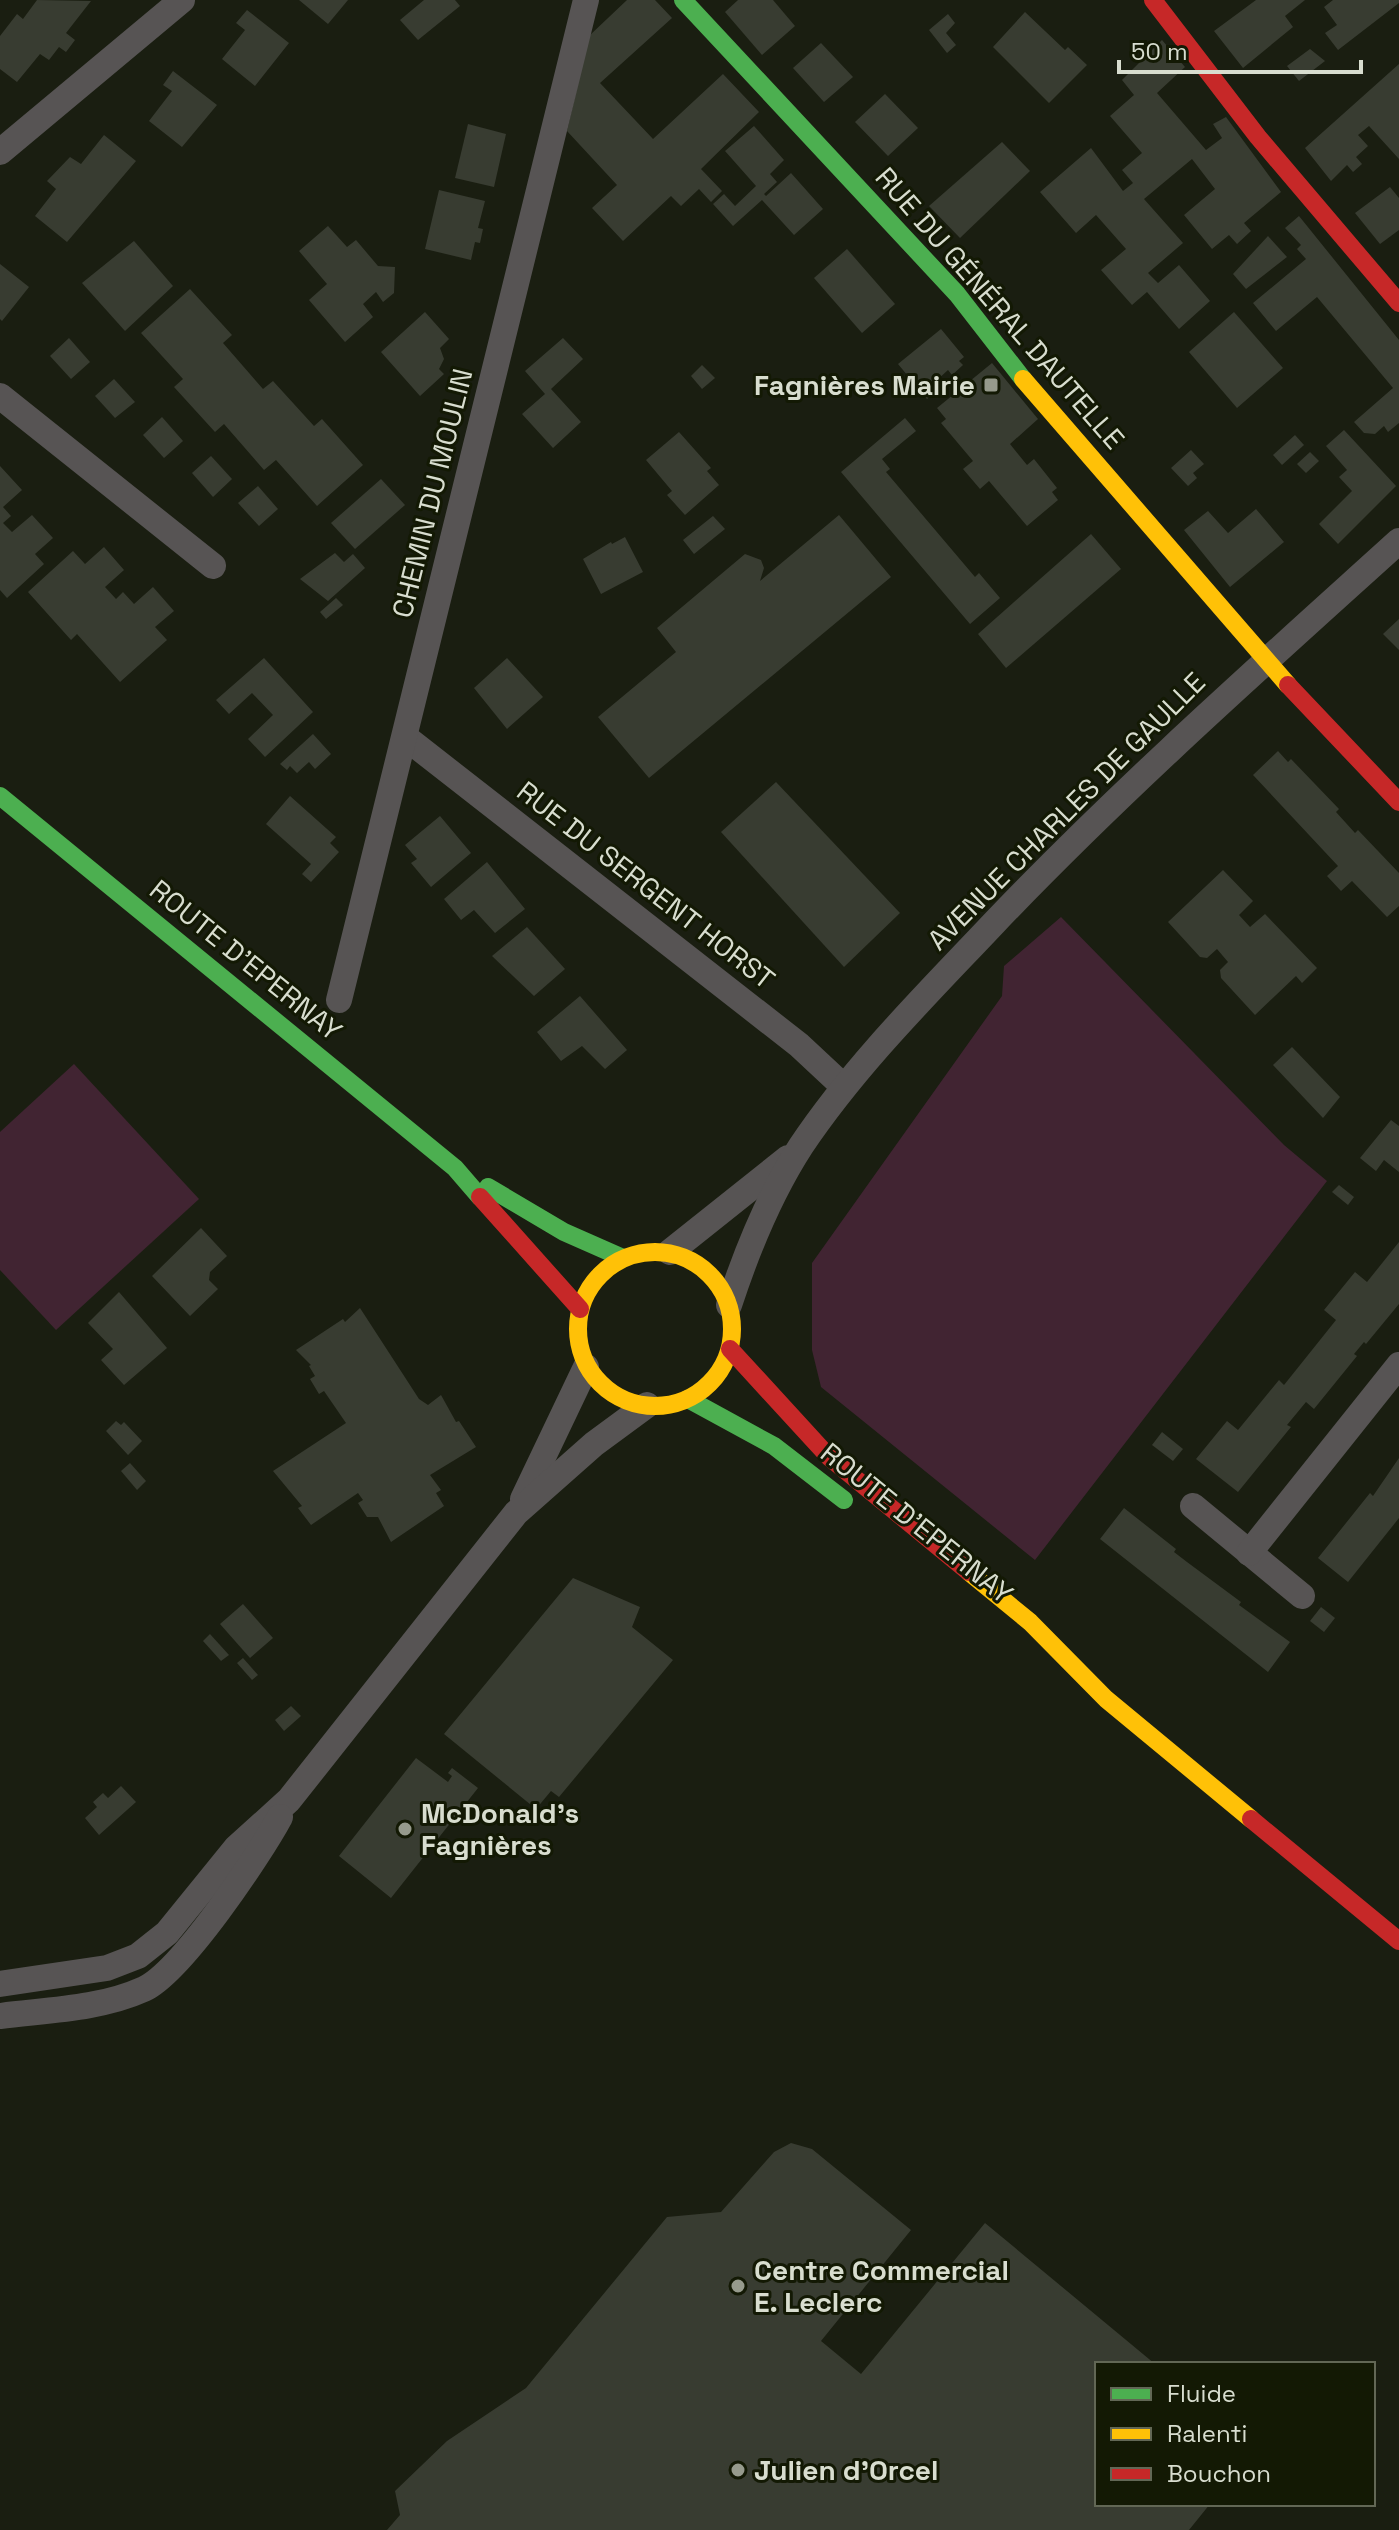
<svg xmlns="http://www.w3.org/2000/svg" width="1399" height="2530" font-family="'Space Grotesk',sans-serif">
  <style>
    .green { fill: #412432 }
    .building { fill: #383c31 }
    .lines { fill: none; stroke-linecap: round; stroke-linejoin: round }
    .street { stroke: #575454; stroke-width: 26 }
    .fast { stroke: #4caf50; stroke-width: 18 }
    .slow { stroke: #ffc107; stroke-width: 18 }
    .jam { stroke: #c62828; stroke-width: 18 }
    .poi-dot { fill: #969a8c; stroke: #131904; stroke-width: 3 }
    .labels { text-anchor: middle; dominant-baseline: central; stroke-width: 6; stroke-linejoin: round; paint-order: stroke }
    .street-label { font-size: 28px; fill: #d8ddcf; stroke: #131904 }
    .poi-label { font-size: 28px; font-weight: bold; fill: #d8ddcf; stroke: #131904; text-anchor: start }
  </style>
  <rect width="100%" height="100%" fill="#1a1e11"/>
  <g class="green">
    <path d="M 1061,917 L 1284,1145 L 1327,1181 L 1035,1560 L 821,1387 L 812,1350 L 812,1263 L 1002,996 L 1004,966 Z"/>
    <path d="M 74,1064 L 199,1199 L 56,1330 L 0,1270 L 0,1132 Z"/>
  </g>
  <g class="building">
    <path d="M 37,0 L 91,1 L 66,33 L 75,40 L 66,52 L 59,47 L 49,60 L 40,54 L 17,82 L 0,69 L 0,36 L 17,14 L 23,19 Z"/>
    <path d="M 299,0 L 348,0 L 328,24 Z"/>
    <path d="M 424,0 L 455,0 L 460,6 L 418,40 L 400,20 Z"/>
    <path d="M 627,0 L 655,0 L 672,18 L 600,83 L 653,139 L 723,74 L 759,112 L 701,169 L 722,191 L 711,202 L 699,189 L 681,206 L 671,196 L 623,241 L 592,208 L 617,185 L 567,131 L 589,36 Z"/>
    <path d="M 738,0 L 773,0 L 795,26 L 762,55 L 725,12 Z"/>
    <path d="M 1256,0 L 1305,0 L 1285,16 L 1293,27 L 1243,68 L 1214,31 Z"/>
    <path d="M 1333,0 L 1399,0 L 1399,3 L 1338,50 L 1325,33 L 1337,25 L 1324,7 Z"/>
    <path d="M 247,10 L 289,43 L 255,86 L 222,59 L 245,30 L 236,23 Z"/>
    <path d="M 1025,12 L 1065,50 L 1068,47 L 1087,65 L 1049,103 L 993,47 Z"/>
    <path d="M 948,14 L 955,23 L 946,33 L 956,45 L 947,53 L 929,30 Z"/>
    <path d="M 1162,40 L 1185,67 L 1157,93 L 1206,150 L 1222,138 L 1213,124 L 1226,117 L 1281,192 L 1244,223 L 1251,231 L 1237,244 L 1229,235 L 1212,249 L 1184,215 L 1215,189 L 1192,159 L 1144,199 L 1183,243 L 1148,273 L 1158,283 L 1179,265 L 1210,301 L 1179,329 L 1147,292 L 1132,305 L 1101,270 L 1126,249 L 1096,215 L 1076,233 L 1040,192 L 1091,148 L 1123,191 L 1133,183 L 1122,170 L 1142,153 L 1110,116 L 1134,95 L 1122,80 Z"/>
    <path d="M 821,43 L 853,77 L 824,102 L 793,68 Z"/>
    <path d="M 1310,49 L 1325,61 L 1299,81 L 1287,66 Z"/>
    <path d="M 1399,64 L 1399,159 L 1369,126 L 1358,135 L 1368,146 L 1356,157 L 1362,164 L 1353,172 L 1347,165 L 1331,181 L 1305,148 Z"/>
    <path d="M 173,71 L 217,105 L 182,147 L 149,121 L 172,91 L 163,85 Z"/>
    <path d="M 885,94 L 918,128 L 888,156 L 855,122 Z"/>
    <path d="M 468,124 L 506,134 L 494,187 L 455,178 Z"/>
    <path d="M 754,126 L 784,160 L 770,174 L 777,182 L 764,194 L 766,196 L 791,173 L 823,209 L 794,235 L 762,200 L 733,226 L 713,204 L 724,194 L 735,206 L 756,186 L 725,151 Z"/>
    <path d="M 104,135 L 136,161 L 67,242 L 35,216 L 56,189 L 47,181 L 70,157 L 81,164 Z"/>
    <path d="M 1002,142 L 1030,171 L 960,238 L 929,206 Z"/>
    <path d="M 1390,187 L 1399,198 L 1399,230 L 1380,244 L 1355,213 Z"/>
    <path d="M 439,190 L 485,201 L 478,228 L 483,229 L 480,243 L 475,242 L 471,260 L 425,249 Z"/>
    <path d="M 1299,216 L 1399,340 L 1399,423 L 1388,432 L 1384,426 L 1375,434 L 1364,433 L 1354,422 L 1393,388 L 1317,297 L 1276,331 L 1253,303 L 1306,259 L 1297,249 L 1301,245 L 1285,228 Z"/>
    <path d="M 328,226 L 347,247 L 356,240 L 378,266 L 395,267 L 394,293 L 383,302 L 376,292 L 363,304 L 373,317 L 345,342 L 309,300 L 327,284 L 299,251 Z"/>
    <path d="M 1268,236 L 1287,257 L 1246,289 L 1233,274 Z"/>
    <path d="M 134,241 L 173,286 L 125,331 L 82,283 Z"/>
    <path d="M 847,249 L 895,304 L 862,333 L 814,278 Z"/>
    <path d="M 0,264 L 29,287 L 2,321 L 0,319 Z"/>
    <path d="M 190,289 L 232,335 L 223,343 L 263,389 L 273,381 L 314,426 L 322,419 L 363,465 L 317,506 L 276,460 L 264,470 L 224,424 L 215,432 L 174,387 L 183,379 L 141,333 Z"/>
    <path d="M 425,312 L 449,339 L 440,348 L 444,359 L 439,369 L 444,374 L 420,396 L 381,352 Z"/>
    <path d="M 1234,312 L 1283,368 L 1237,408 L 1189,352 Z"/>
    <path d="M 941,329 L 964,357 L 959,361 L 963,365 L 952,375 L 948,370 L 937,380 L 942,386 L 927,399 L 898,364 Z"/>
    <path d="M 69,338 L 90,362 L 71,379 L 50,356 Z"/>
    <path d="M 563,338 L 583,359 L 551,389 L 581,422 L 553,448 L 522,414 L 545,394 L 525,371 Z"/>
    <path d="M 992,363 L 1038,419 L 1010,444 L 1027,465 L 1034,459 L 1057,488 L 1052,492 L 1058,500 L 1027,526 L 989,481 L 980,489 L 963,469 L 973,461 L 941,423 L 946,419 L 937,408 Z"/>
    <path d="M 702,365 L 715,378 L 702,389 L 691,376 Z"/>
    <path d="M 114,379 L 135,402 L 115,418 L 95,396 Z"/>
    <path d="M 162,417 L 183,441 L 164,458 L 143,435 Z"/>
    <path d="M 905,418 L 916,431 L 882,459 L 890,469 L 886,472 L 975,577 L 979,573 L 1000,598 L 970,624 L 841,472 Z"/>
    <path d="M 1344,430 L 1396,486 L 1338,544 L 1319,524 L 1352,491 L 1339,477 L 1347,470 L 1326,446 Z"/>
    <path d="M 679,432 L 711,468 L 707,471 L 719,485 L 685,515 L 667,495 L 672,491 L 646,460 Z"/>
    <path d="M 1295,435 L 1304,445 L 1282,465 L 1273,455 Z"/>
    <path d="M 1191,450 L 1204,464 L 1193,473 L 1197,478 L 1188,486 L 1171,468 Z"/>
    <path d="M 1310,452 L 1319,461 L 1306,473 L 1297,464 Z"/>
    <path d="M 211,456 L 232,479 L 213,497 L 192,473 Z"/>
    <path d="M 0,466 L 22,490 L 3,507 L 11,516 L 3,523 L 12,532 L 32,515 L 53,538 L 35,554 L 44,564 L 7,598 L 0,590 Z"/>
    <path d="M 381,479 L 405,505 L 355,549 L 331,523 Z"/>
    <path d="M 258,486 L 278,509 L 259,526 L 238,503 Z"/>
    <path d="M 1256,509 L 1284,542 L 1230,587 L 1184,530 L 1208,511 L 1228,533 Z"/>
    <path d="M 839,515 L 891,577 L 649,778 L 598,717 L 676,652 L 657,628 L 745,554 L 761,560 L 764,568 L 760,581 Z"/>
    <path d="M 713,516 L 725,529 L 694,554 L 683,540 Z"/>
    <path d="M 1091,534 L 1121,569 L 1006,668 L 978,634 Z"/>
    <path d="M 625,537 L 643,572 L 601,594 L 583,559 L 611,542 L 612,544 Z"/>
    <path d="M 104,547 L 124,570 L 105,587 L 116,599 L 123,592 L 134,604 L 153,587 L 174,611 L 155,627 L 167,640 L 120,682 L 77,634 L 71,640 L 28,592 L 73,551 L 85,564 Z"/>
    <path d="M 335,553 L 344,562 L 353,554 L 365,568 L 328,601 L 300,579 Z"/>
    <path d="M 336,598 L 343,605 L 326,619 L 320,612 Z"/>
    <path d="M 1399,619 L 1399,650 L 1383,634 Z"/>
    <path d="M 264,658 L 313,712 L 265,757 L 248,739 L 273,715 L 252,693 L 229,714 L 216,700 Z"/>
    <path d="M 507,658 L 543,697 L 507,729 L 474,688 Z"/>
    <path d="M 313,734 L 331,754 L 315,769 L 309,762 L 297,773 L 290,766 L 287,770 L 280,764 Z"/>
    <path d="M 1278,751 L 1288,762 L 1291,759 L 1339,809 L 1336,812 L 1355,833 L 1358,830 L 1399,873 L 1399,906 L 1387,917 L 1352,881 L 1341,891 L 1327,876 L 1338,866 L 1253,775 Z"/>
    <path d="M 776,782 L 900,913 L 844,967 L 721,832 Z"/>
    <path d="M 290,796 L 336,837 L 330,843 L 339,852 L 311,882 L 302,874 L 311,864 L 266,824 Z"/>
    <path d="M 440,816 L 471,853 L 431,887 L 411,863 L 417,859 L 405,845 Z"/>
    <path d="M 487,862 L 525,909 L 495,933 L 474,910 L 461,920 L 444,899 Z"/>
    <path d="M 1223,870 L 1253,901 L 1239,915 L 1250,927 L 1265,914 L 1317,968 L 1302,983 L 1296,976 L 1255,1015 L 1221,978 L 1220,970 L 1228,962 L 1217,949 L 1207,958 L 1200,957 L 1168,922 Z"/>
    <path d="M 527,927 L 565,969 L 534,996 L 492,956 Z"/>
    <path d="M 580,996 L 627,1050 L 605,1069 L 582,1046 L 561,1061 L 537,1032 Z"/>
    <path d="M 1292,1047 L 1340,1097 L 1323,1118 L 1273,1065 Z"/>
    <path d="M 1391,1120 L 1399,1126 L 1399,1172 L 1384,1160 L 1376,1171 L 1360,1158 Z"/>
    <path d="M 1339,1185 L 1354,1197 L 1348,1205 L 1332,1192 Z"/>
    <path d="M 201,1228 L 227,1256 L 210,1272 L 209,1280 L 218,1289 L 190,1316 L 152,1276 Z"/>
    <path d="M 1399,1242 L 1399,1304 L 1366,1344 L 1364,1342 L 1354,1354 L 1357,1356 L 1314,1409 L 1306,1402 L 1287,1425 L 1291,1427 L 1238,1492 L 1196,1459 L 1227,1421 L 1238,1430 L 1279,1380 L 1284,1385 L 1336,1320 L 1324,1310 L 1355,1272 L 1367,1282 Z"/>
    <path d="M 119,1292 L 167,1348 L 124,1385 L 101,1360 L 113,1349 L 88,1323 Z"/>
    <path d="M 360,1308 L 419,1399 L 428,1405 L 441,1395 L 456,1422 L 459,1421 L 476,1447 L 430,1475 L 441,1490 L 436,1493 L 444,1506 L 391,1542 L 378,1517 L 367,1517 L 358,1503 L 363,1500 L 358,1493 L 311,1525 L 298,1508 L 302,1506 L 273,1471 L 346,1423 L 324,1391 L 319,1394 L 310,1379 L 315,1376 L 309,1366 L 311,1365 L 296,1350 L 343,1319 L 345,1322 Z"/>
    <path d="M 116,1421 L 121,1425 L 124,1422 L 142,1441 L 128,1455 L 106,1431 Z"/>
    <path d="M 1162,1432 L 1183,1449 L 1173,1461 L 1152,1445 Z"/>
    <path d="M 1399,1458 L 1399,1518 L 1348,1582 L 1318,1558 L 1370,1493 L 1373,1496 Z"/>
    <path d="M 130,1463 L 146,1481 L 137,1490 L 121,1471 Z"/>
    <path d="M 1124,1508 L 1176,1549 L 1174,1552 L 1187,1562 L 1241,1602 L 1239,1605 L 1290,1642 L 1268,1672 L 1100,1539 Z"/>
    <path d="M 573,1578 L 640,1607 L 632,1627 L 673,1660 L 559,1797 L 551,1791 L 536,1809 L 444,1734 Z"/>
    <path d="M 243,1604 L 273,1638 L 250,1658 L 220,1624 Z"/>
    <path d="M 1321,1607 L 1335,1618 L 1324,1632 L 1310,1621 Z"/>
    <path d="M 210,1634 L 229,1655 L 221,1661 L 203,1641 Z"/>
    <path d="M 243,1658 L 258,1675 L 252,1680 L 237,1663 Z"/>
    <path d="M 291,1706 L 301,1716 L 284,1731 L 275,1720 Z"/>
    <path d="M 416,1758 L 448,1782 L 452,1776 L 448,1773 L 452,1768 L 478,1788 L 391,1898 L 339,1856 Z"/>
    <path d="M 121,1786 L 136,1802 L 99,1835 L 85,1818 L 97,1807 L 93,1802 L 103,1793 L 108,1798 Z"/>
    <path d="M 791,2143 L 812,2149 L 911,2230 L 821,2341 L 861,2374 L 985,2223 L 1155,2364 L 1097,2364 L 1097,2504 L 1210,2504 L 1189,2530 L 387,2530 L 400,2515 L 395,2491 L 447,2441 L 526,2388 L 667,2217 L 721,2212 L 774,2152 Z"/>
  </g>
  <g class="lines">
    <g class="street">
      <path d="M 0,152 L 182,0"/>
      <path d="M 0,396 L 213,566"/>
      <path d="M 405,737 L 799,1045 L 844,1087"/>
      <path d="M 339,1000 L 586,0"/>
      <path d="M 670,1252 L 788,1158"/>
      <path d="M 729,1305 C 747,1250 770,1194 801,1146 C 856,1064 928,993 995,922 C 1123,788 1262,665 1399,541"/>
      <path d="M 523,1499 L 586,1367"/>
      <path d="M 1193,1506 L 1302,1596"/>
      <path d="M 1249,1553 L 1399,1365"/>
      <path d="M 0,1984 L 107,1968 L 138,1956 L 167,1933 L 236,1848 L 289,1800 L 516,1513 L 594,1444 L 647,1405"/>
      <path d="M 0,2016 C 47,2010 100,2009 144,1989 C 181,1972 259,1856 280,1817"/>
    </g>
    <g class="fast">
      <path d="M 683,0 L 957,294 L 1023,379"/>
      <path d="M 0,796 L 455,1168 L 480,1197"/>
      <path d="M 488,1187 L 564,1232 L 623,1258"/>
      <path d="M 688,1399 L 774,1446 L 844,1500"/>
    </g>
    <g class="slow">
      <path d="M 1023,379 L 1288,685"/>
      <circle cx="655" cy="1329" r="77"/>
      <path d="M 969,1572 L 1030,1622 L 1106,1699 L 1251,1819"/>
    </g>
    <g class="jam">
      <path d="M 1153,0 L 1258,137 L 1399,303"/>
      <path d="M 1288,685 L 1399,802"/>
      <path d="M 480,1197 L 580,1309"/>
      <path d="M 730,1349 L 829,1457 L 969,1572"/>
      <path d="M 1251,1819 L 1399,1941"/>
    </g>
  </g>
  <g class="poi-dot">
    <rect x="983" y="377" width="16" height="16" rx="4"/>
    <circle cx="405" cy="1829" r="8"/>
    <circle cx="738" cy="2286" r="8"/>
    <circle cx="738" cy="2470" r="8"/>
  </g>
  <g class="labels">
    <g class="street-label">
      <text transform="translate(1000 308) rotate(49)">RUE DU GÉNÉRAL DAUTELLE</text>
      <text transform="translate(432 493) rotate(-76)">CHEMIN DU MOULIN</text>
      <text transform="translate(1066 811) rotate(-45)">AVENUE CHARLES DE GAULLE</text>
      <text transform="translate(646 885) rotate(38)">RUE DU SERGENT HORST</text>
      <text transform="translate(246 960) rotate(39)">ROUTE D'EPERNAY</text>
      <text transform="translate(917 1523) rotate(39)">ROUTE D'EPERNAY</text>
    </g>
    <g class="poi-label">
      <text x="975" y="385" text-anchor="end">Fagnières Mairie</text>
      <text x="421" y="1813">McDonald's<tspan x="421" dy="32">Fagnières</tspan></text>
      <text x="754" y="2270">Centre Commercial<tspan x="754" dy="32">E. Leclerc</tspan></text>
      <text x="754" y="2470">Julien d'Orcel</text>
    </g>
  </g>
  <rect x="1095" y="2362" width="280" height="144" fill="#131904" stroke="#626755" stroke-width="2"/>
  <rect x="1111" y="2388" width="40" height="12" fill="#4caf50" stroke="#626755" stroke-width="2"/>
  <text x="1167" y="2402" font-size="24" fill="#d8ddcf">Fluide</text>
  <rect x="1111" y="2428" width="40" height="12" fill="#ffc107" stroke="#626755" stroke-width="2"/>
  <text x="1167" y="2442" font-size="24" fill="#d8ddcf">Ralenti</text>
  <rect x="1111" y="2468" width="40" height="12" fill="#c62828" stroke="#626755" stroke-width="2"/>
  <text x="1167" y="2482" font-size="24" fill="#d8ddcf">Bouchon</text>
  <path d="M1119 60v12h242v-12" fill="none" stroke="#d8ddcf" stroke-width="4"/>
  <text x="1131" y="60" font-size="24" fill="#d8ddcf" stroke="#131904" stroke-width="6" paint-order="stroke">50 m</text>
</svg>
